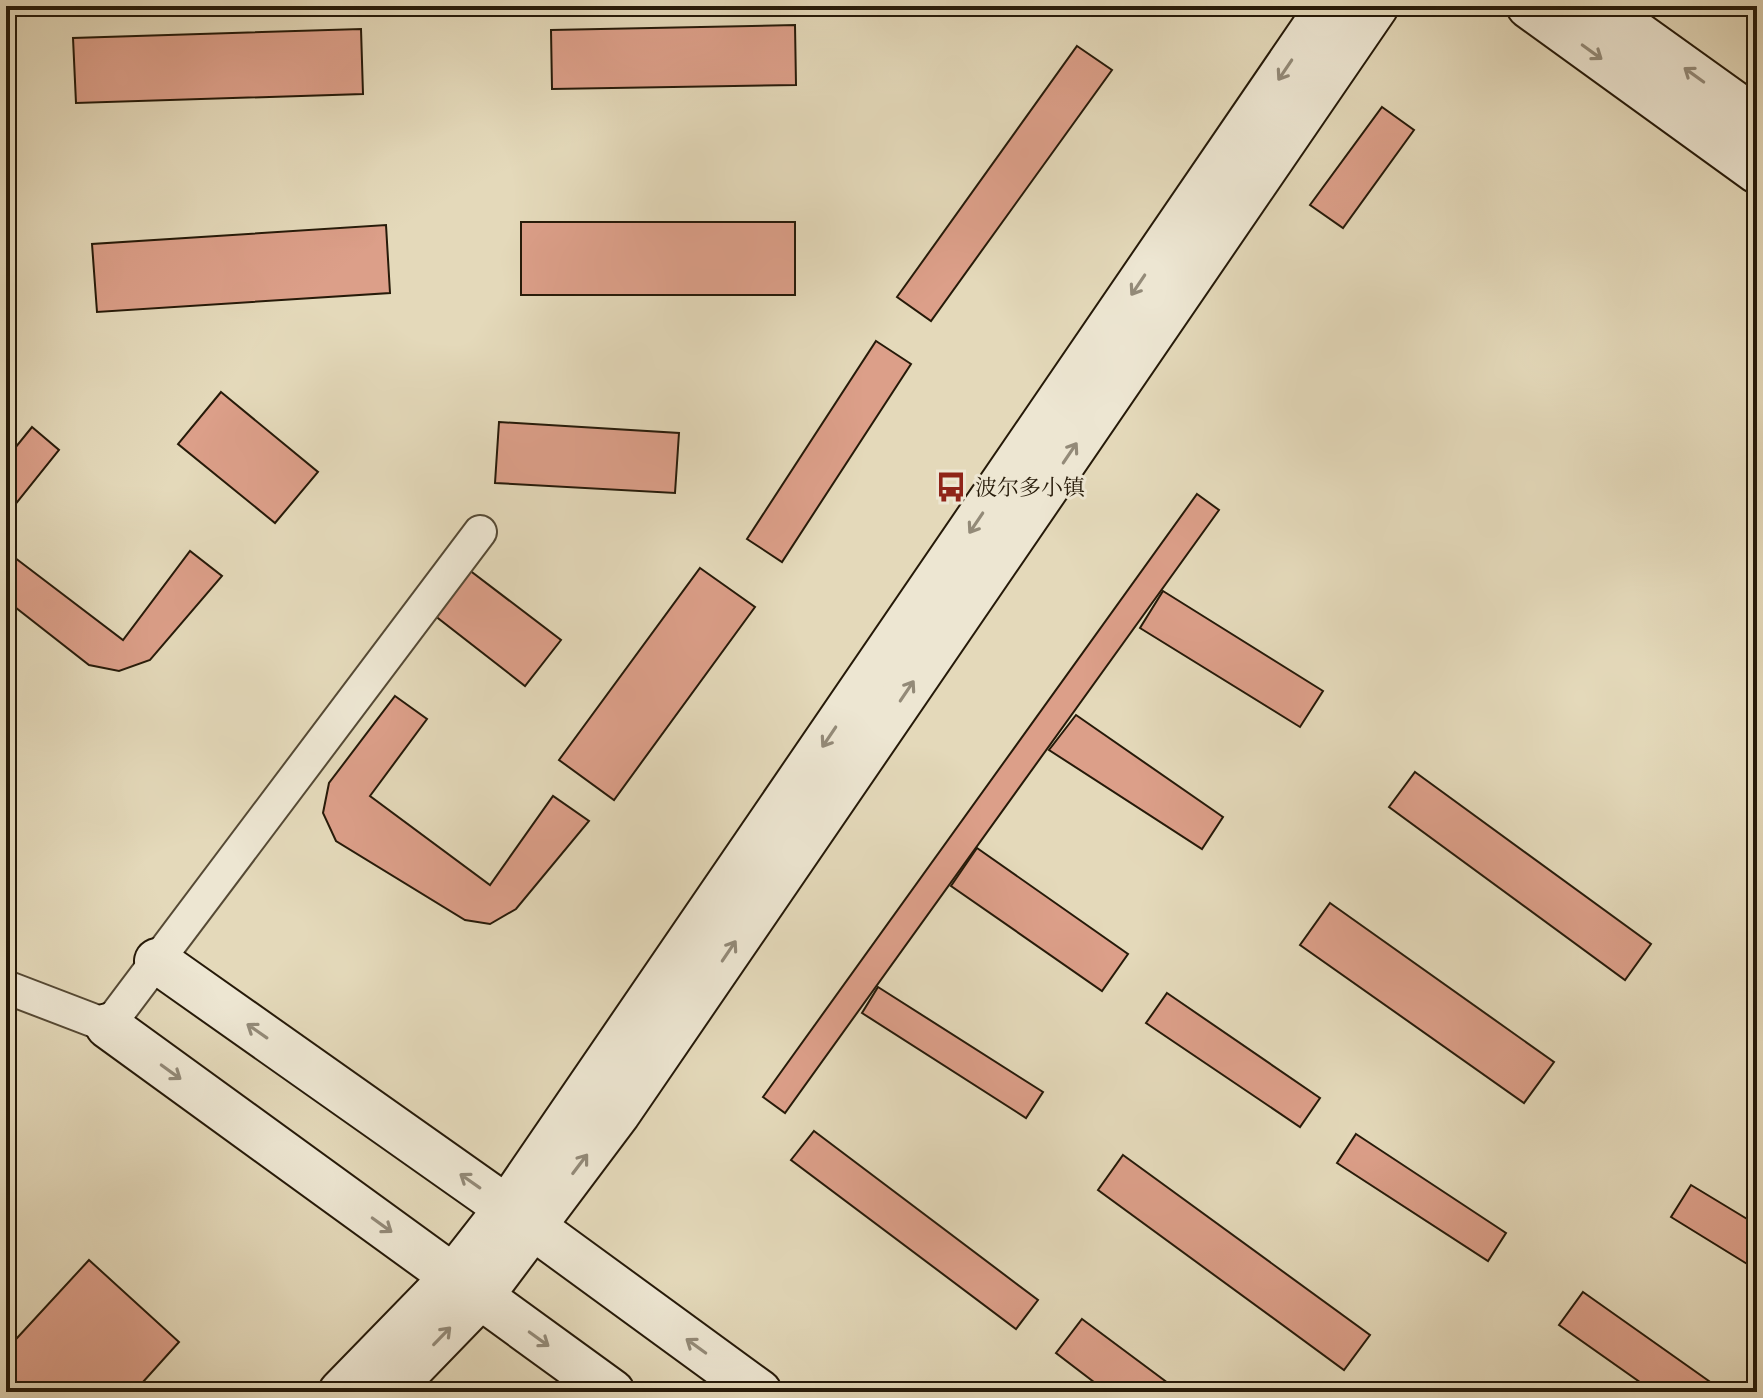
<svg xmlns="http://www.w3.org/2000/svg" width="1763" height="1398" font-family="'Libre Caslon Text','Noto Serif SC',serif">
  <style>
    .building { fill: #dc9f89; stroke: #261a09; stroke-width: 2 }
    .lines { fill: none; stroke-linecap: round; stroke-linejoin: round }
    .street-casing { stroke: #564a35; stroke-width: 36 }
    .secondary-casing { stroke: #261a09; stroke-width: 48 }
    .street { stroke: #ede6d2; stroke-width: 32 }
    .secondary { stroke: #ede6d2; stroke-width: 44 }
    .oneway { stroke: #938a78 }
    .labels { text-anchor: middle; dominant-baseline: central; stroke-width: 6; stroke-linejoin: round; paint-order: stroke }
    .poi-label { font-size: 22px; fill: #261a09; stroke: #ede6d2; text-anchor: start }
  </style>
  <rect width="100%" height="100%" fill="#e4d9ba"/>
  <filter id="stains"><feTurbulence type="fractalNoise" baseFrequency=".0025" numOctaves="4"/><feColorMatrix values="0 0 0 0 .2 0 0 0 0 .09 0 0 0 0 .02 0 0 0 .5 -.17"/></filter>
  <radialGradient id="worn" r=".72"><stop offset=".6" stop-color="#630" stop-opacity="0"/><stop offset="1" stop-color="#630" stop-opacity=".3"/></radialGradient>
  <g class="building">
    <path d="M 795,25 L 796,85 L 552,89 L 551,30 Z"/>
    <path d="M 361,29 L 363,94 L 76,103 L 73,38 Z"/>
    <path d="M 1077,46 L 1112,70 L 931,321 L 897,297 Z"/>
    <path d="M 1382,107 L 1414,130 L 1343,228 L 1310,205 Z"/>
    <rect x="521" y="222" width="274" height="73"/>
    <path d="M 386,225 L 390,293 L 97,312 L 92,244 Z"/>
    <path d="M 876,341 L 911,364 L 782,562 L 747,539 Z"/>
    <path d="M 221,392 L 318,472 L 275,523 L 178,444 Z"/>
    <path d="M 499,422 L 679,433 L 675,493 L 495,483 Z"/>
    <path d="M 32,427 L 59,450 L 6,516 L 6,459 Z"/>
    <path d="M 1197,494 L 1219,510 L 785,1113 L 763,1097 Z"/>
    <path d="M 6,551 L 123,640 L 190,551 L 222,576 L 150,660 L 119,671 L 89,665 L 6,600 Z"/>
    <path d="M 460,563 L 561,640 L 525,686 L 425,608 Z"/>
    <path d="M 700,568 L 755,607 L 614,800 L 559,760 Z"/>
    <path d="M 1163,591 L 1323,691 L 1300,727 L 1140,628 Z"/>
    <path d="M 395,696 L 427,719 L 370,796 L 490,885 L 553,796 L 589,821 L 516,909 L 490,924 L 465,920 L 336,841 L 323,813 L 329,783 Z"/>
    <path d="M 1076,715 L 1223,817 L 1202,849 L 1049,750 Z"/>
    <path d="M 1415,772 L 1651,944 L 1625,980 L 1389,807 Z"/>
    <path d="M 977,848 L 1128,954 L 1102,991 L 951,886 Z"/>
    <path d="M 1330,903 L 1554,1062 L 1524,1103 L 1300,945 Z"/>
    <path d="M 878,987 L 1043,1092 L 1026,1118 L 862,1013 Z"/>
    <path d="M 1167,993 L 1320,1098 L 1300,1127 L 1146,1023 Z"/>
    <path d="M 814,1131 L 1038,1300 L 1016,1329 L 791,1160 Z"/>
    <path d="M 1356,1134 L 1506,1233 L 1488,1261 L 1337,1163 Z"/>
    <path d="M 1123,1155 L 1370,1335 L 1344,1370 L 1098,1190 Z"/>
    <path d="M 1691,1185 L 1757,1225 L 1757,1270 L 1671,1217 Z"/>
    <path d="M 89,1260 L 179,1342 L 134,1392 L 6,1392 L 6,1350 Z"/>
    <path d="M 1583,1292 L 1723,1391 L 1723,1392 L 1654,1392 L 1559,1325 Z"/>
    <path d="M 1082,1319 L 1180,1392 L 1107,1392 L 1056,1353 Z"/>
  </g>
  <g class="lines">
    <g class="street-casing">
      <path id="street" d="M 6,987 L 108,1026 L 480,532"/>
    </g>
    <g class="secondary-casing">
      <g id="secondary">
        <path d="M 1529,6 L 1757,171"/>
        <path d="M 1598,6 L 1757,120"/>
        <path d="M 157,961 L 507,1208 L 759,1392"/>
        <path d="M 108,1026 L 612,1392"/>
        <path d="M 341,1392 L 453,1277 L 507,1208 L 1329,6"/>
        <path d="M 388,1392 L 480,1297 L 618,1113 L 1376,6"/>
      </g>
    </g>
    <use href="#street" class="street"/>
    <use href="#secondary" class="secondary"/>
  </g>
  <defs><path id="oneway-shaft" d="M-6 0H5M1.5-3L5.5 0L1.5 3" fill="none" stroke-width="1.6" stroke-linecap="round" stroke-linejoin="round" transform="scale(2)"/></defs>
  <g class="oneway">
    <use href="#oneway-shaft" transform="translate(1592 52) rotate(36)"/>
    <use href="#oneway-shaft" transform="translate(1285 70) rotate(124)"/>
    <use href="#oneway-shaft" transform="translate(1694 75) rotate(-144)"/>
    <use href="#oneway-shaft" transform="translate(1138 285) rotate(124)"/>
    <use href="#oneway-shaft" transform="translate(1070 453) rotate(-56)"/>
    <use href="#oneway-shaft" transform="translate(976 523) rotate(124)"/>
    <use href="#oneway-shaft" transform="translate(907 691) rotate(-56)"/>
    <use href="#oneway-shaft" transform="translate(829 737) rotate(124)"/>
    <use href="#oneway-shaft" transform="translate(729 951) rotate(-56)"/>
    <use href="#oneway-shaft" transform="translate(257 1031) rotate(-145)"/>
    <use href="#oneway-shaft" transform="translate(171 1072) rotate(36)"/>
    <use href="#oneway-shaft" transform="translate(580 1164) rotate(-53)"/>
    <use href="#oneway-shaft" transform="translate(470 1181) rotate(-145)"/>
    <use href="#oneway-shaft" transform="translate(382 1225) rotate(36)"/>
    <use href="#oneway-shaft" transform="translate(442 1336) rotate(-46)"/>
    <use href="#oneway-shaft" transform="translate(539 1339) rotate(36)"/>
    <use href="#oneway-shaft" transform="translate(696 1346) rotate(-144)"/>
  </g>
  <defs>
    <g id="bus-bare" transform="scale(2.4)"><path d="M-5-6H5V4H4V6H2V4H-2V6H-4V4H-5ZM-3.5-4V0h7V-4ZM-3.5 1.2v1.5H-2V1.2ZM2 1.2v1.5H3.5V1.2Z" fill="#8f2418" stroke="#ede6d2" stroke-width="2.5" paint-order="stroke"/></g>
  </defs>
  <g fill-rule="evenodd">
    <use href="#bus-bare" x="951" y="487"/>
  </g>
  <g class="labels">
    <g class="poi-label">
      <text x="975" y="487">波尔多小镇</text>
    </g>
  </g>
  <rect width="1763" height="1398" fill="none" stroke="#e4d9ba" stroke-width="32"/>
  <rect x="8" y="8" width="1747" height="1382" fill="none" stroke="#261a09" stroke-width="4"/>
  <rect x="16" y="16" width="1731" height="1366" fill="none" stroke="#261a09" stroke-width="2"/>
  <rect width="100%" height="100%" filter="url(#stains)"/>
  <rect width="100%" height="100%" fill="url(#worn)"/>
</svg>
